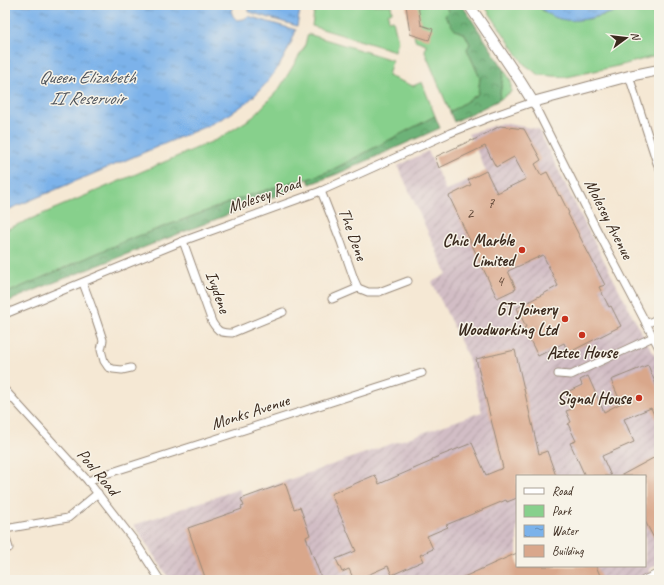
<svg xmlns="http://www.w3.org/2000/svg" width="664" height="585" font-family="Caveat,sans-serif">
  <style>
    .industrial { fill: url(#industrial-furrows); fill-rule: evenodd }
    .green { fill: #87d08c; stroke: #617d55 }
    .forest { fill: url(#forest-crowns); stroke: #546e4b }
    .water { fill: url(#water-ripples); stroke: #5b6e84 }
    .building { fill: #d9a78b }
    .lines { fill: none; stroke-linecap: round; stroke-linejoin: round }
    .street-casing { stroke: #988979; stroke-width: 9 }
    .secondary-casing { stroke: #988979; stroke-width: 12 }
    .street { stroke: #fff; stroke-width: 7 }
    .secondary { stroke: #fff; stroke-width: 10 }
    .poi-dot { fill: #c8321e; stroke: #f7f3e8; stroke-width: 1.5 }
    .labels { text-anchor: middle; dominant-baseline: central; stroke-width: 3; stroke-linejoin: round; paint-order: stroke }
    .number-label { font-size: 15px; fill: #624939 }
    .street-label { font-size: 17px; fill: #3b2a1e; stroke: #f7f3e8 }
    .poi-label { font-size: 17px; font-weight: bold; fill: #3b2a1e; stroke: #f7f3e8; text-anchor: end }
    .water-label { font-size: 18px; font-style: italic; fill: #4e535b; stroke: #f7f3e8 }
  </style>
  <defs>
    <pattern id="industrial-furrows" width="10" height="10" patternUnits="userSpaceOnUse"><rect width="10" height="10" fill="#d2bdc5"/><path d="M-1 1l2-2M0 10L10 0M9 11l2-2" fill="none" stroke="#ac9a9f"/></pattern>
    <pattern id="forest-crowns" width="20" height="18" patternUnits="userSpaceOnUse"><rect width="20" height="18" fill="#6db278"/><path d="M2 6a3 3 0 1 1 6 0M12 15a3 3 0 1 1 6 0" fill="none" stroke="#5b9162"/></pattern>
    <pattern id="water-ripples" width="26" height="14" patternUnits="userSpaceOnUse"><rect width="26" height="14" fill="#7bb2ea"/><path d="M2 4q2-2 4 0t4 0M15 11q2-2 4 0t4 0" fill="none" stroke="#6691bd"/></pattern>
  </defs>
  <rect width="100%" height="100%" fill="#f7f3e8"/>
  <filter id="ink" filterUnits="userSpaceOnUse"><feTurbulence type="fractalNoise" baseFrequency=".025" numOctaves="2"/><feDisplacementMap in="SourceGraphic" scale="8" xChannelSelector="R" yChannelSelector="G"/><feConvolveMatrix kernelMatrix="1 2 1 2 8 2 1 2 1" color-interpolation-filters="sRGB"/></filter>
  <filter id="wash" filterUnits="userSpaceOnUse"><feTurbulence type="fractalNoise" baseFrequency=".012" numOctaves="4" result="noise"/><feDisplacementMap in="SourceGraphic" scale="16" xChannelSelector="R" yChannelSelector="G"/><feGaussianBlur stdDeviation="0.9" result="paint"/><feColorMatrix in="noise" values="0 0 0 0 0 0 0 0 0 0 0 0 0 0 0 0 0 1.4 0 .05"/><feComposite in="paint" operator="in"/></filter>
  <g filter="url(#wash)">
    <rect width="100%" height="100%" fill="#f5e8d4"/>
    <path class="industrial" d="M 502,123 L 538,129 L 588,230 L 639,328 L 659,363 L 659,563 L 649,569 L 654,580 L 170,580 L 134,525 L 239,489 L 243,496 L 482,412 L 468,357 L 432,282 L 447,274 L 398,166 L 428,151 L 446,191 L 486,171 L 472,140 L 468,134 ZM 517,476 L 645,476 L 645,566 L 517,566 Z"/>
    <g class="green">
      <path d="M 315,5 L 391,5 L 392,12 L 388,14 L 389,21 L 393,20 L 398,41 L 395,51 L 312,26 Z"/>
      <path d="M 408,5 L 445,5 L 448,11 L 455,30 L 465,34 L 470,44 L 467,49 L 480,78 L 478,94 L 450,112 L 425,52 L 426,44 L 415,40 Z"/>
      <path d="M 484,5 L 538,5 L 543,11 L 589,19 L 640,5 L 659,5 L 659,55 L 622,65 L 567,77 L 539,75 L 524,64 Z"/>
      <path d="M 308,34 L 370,53 L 392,60 L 388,76 L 413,86 L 422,82 L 435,116 L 332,170 L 308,179 L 295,181 L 242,198 L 125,241 L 5,294 L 5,230 L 218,139 L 253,117 L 279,89 L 304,48 Z"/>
      <path d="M 504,69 L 511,82 L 511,92 L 499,100 Z"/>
    </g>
    <g class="forest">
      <path d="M 445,5 L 462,5 L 504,69 L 499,100 L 454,122 L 450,112 L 478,94 L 480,78 L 467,49 L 470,44 L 465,34 L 455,30 L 445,16 L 448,11 Z"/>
      <path d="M 435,116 L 440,128 L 337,174 L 310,184 L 308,179 L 332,170 Z"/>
      <path d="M 295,181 L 296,188 L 40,288 L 5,303 L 5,294 L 125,241 L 242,198 Z"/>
    </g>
    <g class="water">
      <path d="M 5,5 L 233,5 L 231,11 L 233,16 L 237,20 L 244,19 L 247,17 L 248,16 L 296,30 C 285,62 265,91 236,110 C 228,116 218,120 209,125 L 5,211 Z"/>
      <path d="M 246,5 L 301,5 L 297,26 L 249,12 L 249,10 Z"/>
      <path d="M 538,5 L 640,5 C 629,8 618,11 607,14 C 582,21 557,27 538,5 Z"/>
    </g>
    <g id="blocks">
      <g class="building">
        <path d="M 406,5 L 418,5 L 421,25 L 433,29 L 429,40 L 410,34 Z"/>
        <path d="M 500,126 L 524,129 L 541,160 L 535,164 L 541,175 L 547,172 L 559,196 L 560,195 L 569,213 L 568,214 L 605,285 L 599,287 L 609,307 L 611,306 L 621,326 L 568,353 L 564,343 L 538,356 L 524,328 L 526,327 L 517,308 L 558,286 L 543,255 L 508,271 L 516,289 L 497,298 L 449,196 L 471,185 L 468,180 L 486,171 L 497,193 L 526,179 L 514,157 L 496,167 L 485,146 L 439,168 L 435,157 L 472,140 L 472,141 Z"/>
        <path d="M 515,350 L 539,454 L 547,451 L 556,476 L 517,476 L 517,498 L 507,502 L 506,500 L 446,525 L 448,527 L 427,536 L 433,549 L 420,555 L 423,561 L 392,575 L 388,566 L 356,580 L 354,580 L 349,569 L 342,572 L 336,559 L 356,551 L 331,494 L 375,475 L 379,484 L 432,461 L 432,459 L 472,443 L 486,475 L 503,468 L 476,359 Z"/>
        <path d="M 648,365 L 659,392 L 659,426 L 651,408 L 624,419 L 634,442 L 602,456 L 611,476 L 585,476 L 570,443 L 576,441 L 568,424 L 571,422 L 566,411 L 572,409 L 565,393 L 582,385 L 580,380 L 588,376 L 604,412 L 621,403 L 611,380 Z"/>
        <path d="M 659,455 L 659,548 L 645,521 L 645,476 L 620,476 Z"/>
        <path d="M 285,483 L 294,509 L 300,507 L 310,535 L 306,537 L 322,580 L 206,580 L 188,528 L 242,509 L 241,507 L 244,506 L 241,499 Z"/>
        <path d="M 517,553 L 517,566 L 596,566 L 602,580 L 457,580 Z"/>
      </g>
    </g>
  </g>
  <g filter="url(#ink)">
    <use href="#blocks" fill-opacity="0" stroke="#988979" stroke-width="1"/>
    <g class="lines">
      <g class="street-casing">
        <g id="street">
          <path d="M 629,76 L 657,163 L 659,167"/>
          <path d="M 321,191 L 341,242 L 354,279 L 358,288 L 332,299"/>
          <path d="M 183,241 L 212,322 C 218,332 221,333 232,333 L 283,312"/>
          <path d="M 83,283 L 93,310 L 103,340 L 101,350 L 104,361 L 108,367 L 113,369 L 122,370 L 131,368"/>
          <path d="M 358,288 L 368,292 L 379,292 L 408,281"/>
          <path d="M 5,314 L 183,241 L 321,191 L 450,133 L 493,116 L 533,102 L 596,228 L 659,348"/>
          <path d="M 646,324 L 659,318"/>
          <path d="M 558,374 L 571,375 L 653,337"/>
          <path d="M 5,390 L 88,481 L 136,543 L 160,580"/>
          <path d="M 88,481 L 106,474 L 422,373"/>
          <path d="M 5,529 L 68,518 L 98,493"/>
          <path d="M 5,535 L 9,548"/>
          <path d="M 644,580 L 659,573"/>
        </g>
      </g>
      <g class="secondary-casing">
        <path id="secondary" d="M 469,5 L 520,81 L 533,102 L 629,76 L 659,70"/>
      </g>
      <use href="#street" class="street"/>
      <use href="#secondary" class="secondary"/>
    </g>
  </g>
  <g class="poi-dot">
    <circle cx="522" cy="250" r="4"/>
    <circle cx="565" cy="319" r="4"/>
    <circle cx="582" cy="335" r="4"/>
    <circle cx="639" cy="398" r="4"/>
  </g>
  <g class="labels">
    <g class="number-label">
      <text x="491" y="203">7</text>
      <text x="470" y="213">2</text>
      <text x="500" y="281">4</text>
    </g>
    <g class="street-label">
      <text transform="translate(264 195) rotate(-20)">Molesey Road</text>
      <text transform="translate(609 219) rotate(63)">Molesey Avenue</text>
      <text transform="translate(353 234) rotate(70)">The Dene</text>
      <text transform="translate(218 292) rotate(70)">Ivydene</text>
      <text transform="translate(250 412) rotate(-18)">Monks Avenue</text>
      <text transform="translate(98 472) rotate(50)">Pool Road</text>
    </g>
    <g class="poi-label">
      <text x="514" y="240">Chic Marble<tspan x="514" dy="20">Limited</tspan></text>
      <text x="557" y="309">GT Joinery<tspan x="557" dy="20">Woodworking Ltd</tspan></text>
      <text x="582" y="352" text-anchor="middle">Aztec House</text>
      <text x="631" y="398">Signal House</text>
    </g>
    <g class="water-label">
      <text x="87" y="77">Queen Elizabeth<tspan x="87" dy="21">II Reservoir</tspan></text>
    </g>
  </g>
  <rect width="664" height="585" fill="none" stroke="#f7f3e8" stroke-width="20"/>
  <rect x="516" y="475" width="130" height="92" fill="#f7f3e8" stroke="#aca397"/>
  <rect x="524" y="488" width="20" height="6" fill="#ffffff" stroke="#aca397"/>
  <text x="552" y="495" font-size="12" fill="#3b2a1e">Road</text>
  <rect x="524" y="505" width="20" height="12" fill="#87d08c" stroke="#aca397"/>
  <text x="552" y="515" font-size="12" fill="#3b2a1e">Park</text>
  <rect x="524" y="525" width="20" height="12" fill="url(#water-ripples)" stroke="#aca397"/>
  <text x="552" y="535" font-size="12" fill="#3b2a1e">Water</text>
  <rect x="524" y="545" width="20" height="12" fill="#d9a78b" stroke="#aca397"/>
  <text x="552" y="555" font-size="12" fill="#3b2a1e">Building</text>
  <g transform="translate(626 38) rotate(75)" stroke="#f7f3e8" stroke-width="3" paint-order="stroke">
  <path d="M0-3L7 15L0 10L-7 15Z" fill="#3b2a1e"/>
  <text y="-6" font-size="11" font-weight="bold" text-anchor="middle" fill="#3b2a1e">N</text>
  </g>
</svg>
